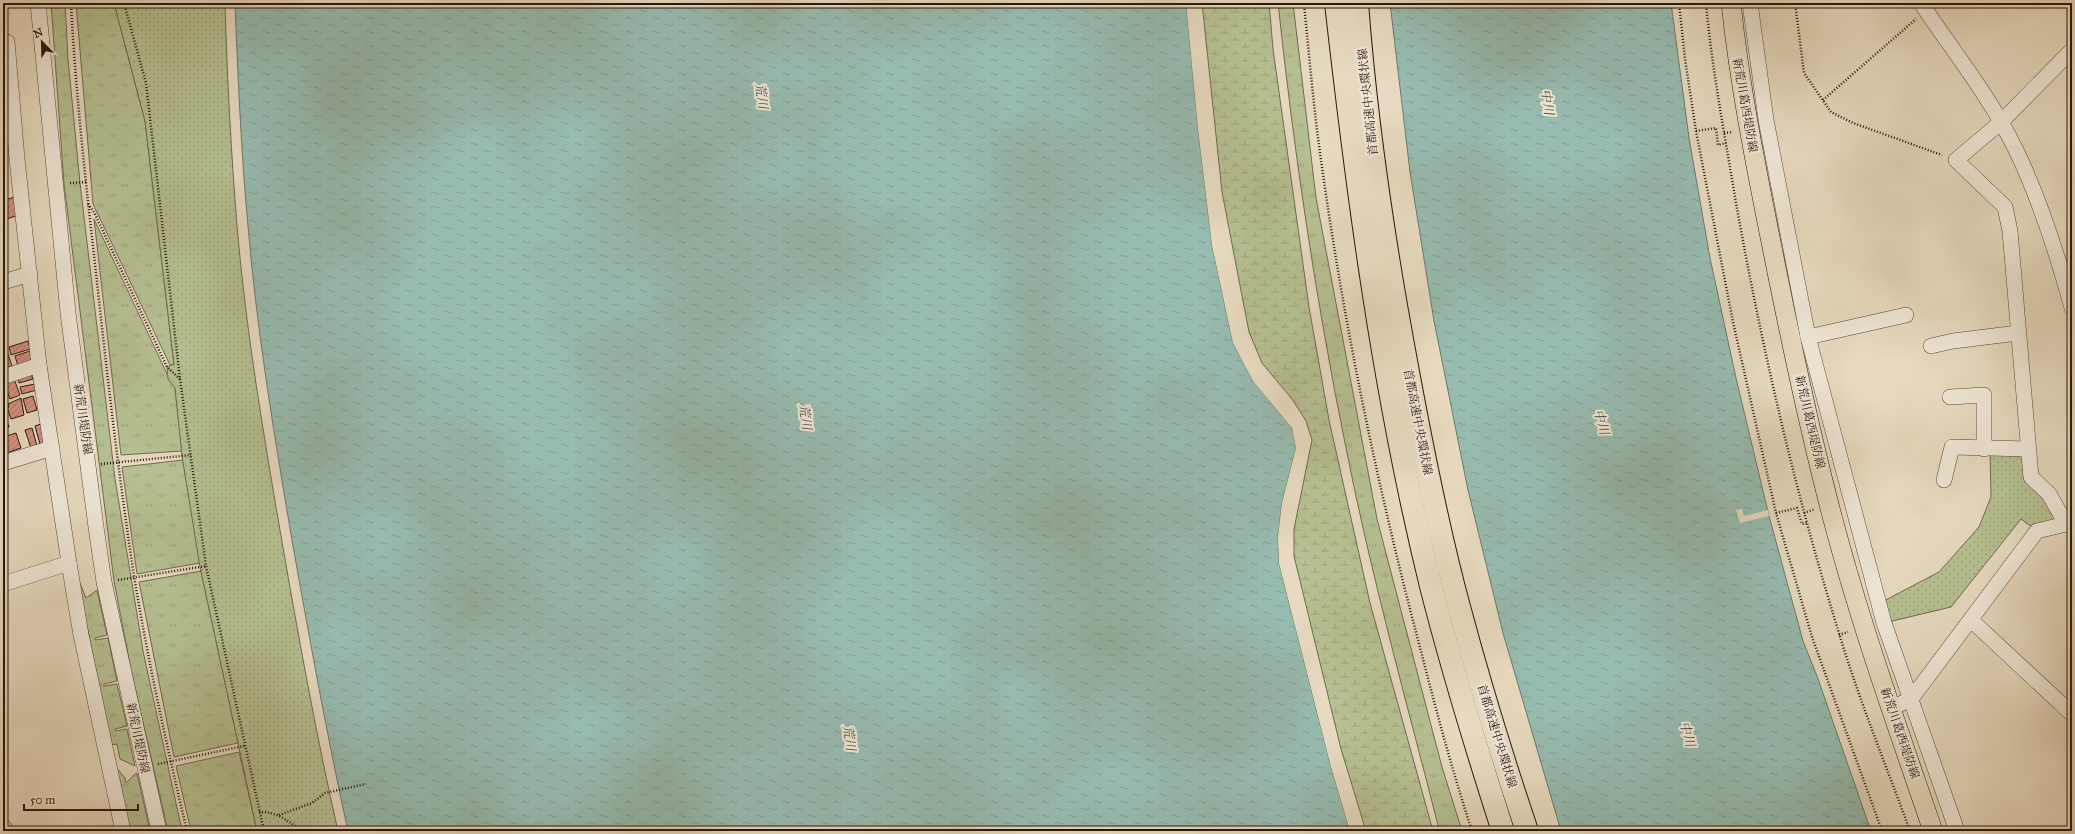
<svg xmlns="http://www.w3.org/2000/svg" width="2075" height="834" font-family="'IM FELL Great Primer','Noto Serif JP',serif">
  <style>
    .grass { fill: url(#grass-tufts); stroke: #6f6b4e }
    .wetland { fill: url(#wetland-marsh); stroke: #6f6b4e }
    .park { fill: url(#park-dots); stroke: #6f6b4e }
    .water { fill: url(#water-ripples); stroke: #6b796e }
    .pier { fill: #e7dac0 }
    .building { fill: url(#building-hatch); stroke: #28160b }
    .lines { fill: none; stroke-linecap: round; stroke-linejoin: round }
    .minor-casing { stroke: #584738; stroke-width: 16 }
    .major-casing { stroke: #28160b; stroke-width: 20 }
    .highway-casing { stroke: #28160b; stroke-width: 24 }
    .path { stroke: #28160b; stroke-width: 2.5; stroke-dasharray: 1 2; stroke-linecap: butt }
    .minor { stroke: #efe7d6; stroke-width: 15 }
    .major { stroke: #e7dac0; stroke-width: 19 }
    .highway { stroke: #e7dac0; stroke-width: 22 }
    .labels { text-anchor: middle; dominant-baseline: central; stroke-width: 4; stroke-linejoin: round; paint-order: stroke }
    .street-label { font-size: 12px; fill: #28160b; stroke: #efe7d6 }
    .water-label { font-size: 13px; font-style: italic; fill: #4f5045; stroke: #efe7d6 }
  </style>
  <defs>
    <pattern id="grass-tufts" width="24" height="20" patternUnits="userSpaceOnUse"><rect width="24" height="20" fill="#b6c092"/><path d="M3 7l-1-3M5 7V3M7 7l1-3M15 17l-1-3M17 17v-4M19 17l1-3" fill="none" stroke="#9ca47d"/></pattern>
    <pattern id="wetland-marsh" width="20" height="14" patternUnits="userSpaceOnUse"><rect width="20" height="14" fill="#b6c092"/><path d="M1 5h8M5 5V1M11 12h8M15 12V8" fill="none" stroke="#9ca47d"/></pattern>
    <pattern id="park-dots" width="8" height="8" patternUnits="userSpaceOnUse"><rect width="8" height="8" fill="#b6c092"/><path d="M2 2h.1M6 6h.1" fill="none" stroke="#9ca47d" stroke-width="1.8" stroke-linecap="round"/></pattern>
    <pattern id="water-ripples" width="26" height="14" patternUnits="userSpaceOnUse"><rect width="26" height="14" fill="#97bbb0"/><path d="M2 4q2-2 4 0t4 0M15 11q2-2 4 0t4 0" fill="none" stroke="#82a096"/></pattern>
    <pattern id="building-hatch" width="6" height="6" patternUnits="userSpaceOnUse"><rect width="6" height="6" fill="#d79284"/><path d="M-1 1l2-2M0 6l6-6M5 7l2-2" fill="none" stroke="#ae766a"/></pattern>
  </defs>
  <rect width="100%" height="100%" fill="#e7dac0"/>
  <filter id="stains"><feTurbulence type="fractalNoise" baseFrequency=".005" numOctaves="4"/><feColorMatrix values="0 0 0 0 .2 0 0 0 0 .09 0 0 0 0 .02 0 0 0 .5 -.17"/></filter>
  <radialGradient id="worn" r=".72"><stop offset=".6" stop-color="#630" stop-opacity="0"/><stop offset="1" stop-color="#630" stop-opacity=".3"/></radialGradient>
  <g class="grass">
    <path d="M 51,3 L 65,3 L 68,59 L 80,183 L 115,479 L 143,651 L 182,831 L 168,831 L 131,670 L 114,581 L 64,184 Z"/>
    <path d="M 76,3 L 114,3 L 145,121 L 174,365 L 170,365 L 93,204 Z"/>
    <path d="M 1278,3 L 1293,3 L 1316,198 L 1377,519 L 1442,767 L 1462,831 L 1441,831 L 1438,825 C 1406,700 1371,575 1346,448 C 1316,301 1294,153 1278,3 Z"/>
    <path d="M 94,219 L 168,376 L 175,388 L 182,451 L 121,455 Z"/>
    <path d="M 183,460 L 200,563 L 137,574 L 122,467 Z"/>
    <path d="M 201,571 L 238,743 L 174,757 L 139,582 Z"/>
    <path d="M 77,576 L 86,598 L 97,590 L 107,635 L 95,638 L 95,640 L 108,638 L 117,681 L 104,684 L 104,686 L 117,684 L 127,726 L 115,729 L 115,731 L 127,729 L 135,766 L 120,759 L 117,744 L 111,745 Z"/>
    <path d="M 239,752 L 257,831 L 191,831 L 176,766 Z"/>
    <path d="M 116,767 L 125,778 L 126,783 L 134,775 L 137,773 L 150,831 L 130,831 Z"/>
  </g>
  <path class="wetland" d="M 1202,3 L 1269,3 L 1273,49 L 1309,307 L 1329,420 L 1370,603 L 1433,831 L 1366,831 L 1341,749 L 1294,556 L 1294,529 L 1312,440 L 1306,421 L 1292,399 L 1262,363 L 1249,332 L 1222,192 Z"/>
  <g class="park">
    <path d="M 114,3 L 225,3 C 227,77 231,151 237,226 C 246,332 264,437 282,542 C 299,639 316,735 338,831 L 257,831 L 200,567 L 182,456 L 175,388 L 168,379 L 167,367 L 174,364 L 145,121 Z"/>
    <path d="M 1990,449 L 2028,449 L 2031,477 L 2066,524 L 2037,531 L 2021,519 L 1951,607 L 1884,623 L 1878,604 L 1939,572 L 1979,527 L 1991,497 Z"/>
  </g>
  <g class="water">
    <path d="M 235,3 L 1186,3 L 1198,129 L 1212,245 L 1233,343 L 1253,381 L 1292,428 L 1294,437 L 1296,448 L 1282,503 L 1278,537 L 1279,563 L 1331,767 L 1350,831 L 348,831 C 327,736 310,641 293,546 C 275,440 257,333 248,226 C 241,151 238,77 235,3 Z"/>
    <path d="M 1390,3 L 1671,3 L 1689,138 L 1710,258 L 1736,378 L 1769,516 L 1803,641 L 1817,676 L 1871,831 L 1561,831 L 1503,633 L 1468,490 L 1434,321 L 1410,172 Z"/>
  </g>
  <g class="pier">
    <path d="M 1186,3 L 1188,3 L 1200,129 L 1214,244 L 1235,342 L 1255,380 L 1294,427 L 1296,437 L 1298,448 L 1284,504 L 1280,538 L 1281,563 L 1333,766 L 1352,831 L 1350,831 L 1331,767 L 1279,563 L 1278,537 L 1282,503 L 1296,448 L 1292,428 L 1253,381 L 1233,343 L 1212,245 L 1198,129 Z"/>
    <path d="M 1742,509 L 1744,516 L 1768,510 L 1769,516 L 1740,523 L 1736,510 Z"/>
  </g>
  <g class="building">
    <path d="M 3,120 L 5,120 L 7,145 L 3,146 Z"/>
    <path d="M 14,197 L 16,216 L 3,220 L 3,201 Z"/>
    <path d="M 28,341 L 30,349 L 11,355 L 9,347 Z"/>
    <path d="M 6,348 L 12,366 L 3,369 L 3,349 Z"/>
    <path d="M 30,351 L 32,356 L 29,362 L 18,366 L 15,356 Z"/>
    <path d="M 31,374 L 33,379 L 19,383 L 18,377 Z"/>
    <path d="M 14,379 L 20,395 L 10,399 L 4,382 Z"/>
    <path d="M 35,384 L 37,390 L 22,394 L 20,387 Z"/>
    <path d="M 33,396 L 37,410 L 27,413 L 23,399 Z"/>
    <path d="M 21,398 L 24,415 L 11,419 L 7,408 L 9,407 L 8,404 Z"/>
    <path d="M 3,409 L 9,427 L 3,429 Z"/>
    <path d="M 41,424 L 44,443 L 40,444 L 35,426 Z"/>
    <path d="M 32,428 L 37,446 L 31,448 L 25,430 Z"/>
    <path d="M 16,433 L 21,448 L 3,454 L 3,437 Z"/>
  </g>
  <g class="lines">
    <g class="minor-casing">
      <g id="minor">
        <path d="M 38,3 L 68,313 L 96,527 L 104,582 L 159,831"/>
        <path d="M 1750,3 L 1766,120 L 1808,337 L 1884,623 L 1957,831"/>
        <path d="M 1921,3 C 1953,51 1990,97 2015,148 C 2040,199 2057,253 2072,308"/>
        <path d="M 3,41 L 7,42 L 17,159 L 39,365 L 69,563 L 3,584"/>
        <path d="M 3,282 L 30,274"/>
        <path d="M 1808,337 L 1906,315"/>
        <path d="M 1931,346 L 1953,341 L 2018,333"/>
        <path d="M 3,377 L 39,365"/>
        <path d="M 1950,397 L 1984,395 L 1984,449"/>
        <path d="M 3,463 L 52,448"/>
        <path d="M 1944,480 L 1952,447 L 2028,449"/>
        <path d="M 2066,524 L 2049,494 L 2031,477 L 2010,231 L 2005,207 L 1956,160 L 2001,122 L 2072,50"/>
        <path d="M 69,563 L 81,635 L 123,831"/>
        <path d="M 1971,620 L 2072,714"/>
        <path d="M 1891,708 L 1911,699 L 2037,531 L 2066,524 L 2072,525"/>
      </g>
    </g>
    <g class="major-casing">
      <g id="major">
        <path d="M 1731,3 C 1740,89 1757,172 1774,257 C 1791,342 1809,428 1831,512 C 1859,620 1897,726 1933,831"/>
        <path d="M 3,829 L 3,831"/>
      </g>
    </g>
    <g class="highway-casing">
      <g id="highway">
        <path d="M 1336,3 C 1358,198 1384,395 1431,586 C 1452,669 1477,750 1503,831"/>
        <path d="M 1357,3 C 1366,123 1384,243 1406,361 C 1421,443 1437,526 1459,607 C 1479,682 1502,757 1527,831"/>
      </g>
    </g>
    <g class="path">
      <path d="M 71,3 C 76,102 88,201 99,300 C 109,392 120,484 134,576 C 148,661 167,747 187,831"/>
      <path d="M 124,3 L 146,83 L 180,379 L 206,566 L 264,831"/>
      <path d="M 1304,3 C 1308,45 1312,88 1317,130 C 1340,307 1376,483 1422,655 C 1437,714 1453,773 1472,831"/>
      <path d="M 1679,3 L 1685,59 L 1696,131 L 1733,322 L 1776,513 L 1812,637 L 1882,831"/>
      <path d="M 1706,3 C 1712,70 1725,136 1736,203 C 1762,348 1795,492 1839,633 C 1859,700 1886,765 1910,831"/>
      <path d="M 1795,3 L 1804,73 L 1831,112 L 1853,123 L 1942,155"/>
      <path d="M 1823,100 L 1916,19"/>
      <path d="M 1696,131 L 1716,128 L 1718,145 L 1726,143"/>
      <path d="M 1724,133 L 1733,132"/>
      <path d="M 70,183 L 86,182"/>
      <path d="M 88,204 L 94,212 L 167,367 L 180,379"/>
      <path d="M 101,464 L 191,455"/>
      <path d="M 1776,513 L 1797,508 L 1802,524 L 1807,523"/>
      <path d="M 1804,513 L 1815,509"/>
      <path d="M 118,580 L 206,566"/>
      <path d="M 1839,635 L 1848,632"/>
      <path d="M 158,764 L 244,746"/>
      <path d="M 259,812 C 276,811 289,821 301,831"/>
      <path d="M 279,815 L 312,803 L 325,793 L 366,784"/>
    </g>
    <use href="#minor" class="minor"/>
    <use href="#major" class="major"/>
    <use href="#highway" class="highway"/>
  </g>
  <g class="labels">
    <g class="street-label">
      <text transform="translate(1368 102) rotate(-96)">首都高速中央環状線</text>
      <text transform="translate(1745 105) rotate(80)">新荒川葛西堤防線</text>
      <text transform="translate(83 419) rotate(82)">新荒川堤防線</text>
      <text transform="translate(1418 422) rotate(79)">首都高速中央環状線</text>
      <text transform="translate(1810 422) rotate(77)">新荒川葛西堤防線</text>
      <text transform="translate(1900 733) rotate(71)">新荒川葛西堤防線</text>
      <text transform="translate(1497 736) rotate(73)">首都高速中央環状線</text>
      <text transform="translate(138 738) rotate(78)">新荒川堤防線</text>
    </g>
    <g class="water-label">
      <text transform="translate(761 96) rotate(82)">荒川</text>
      <text transform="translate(1547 102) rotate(81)">中川</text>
      <text transform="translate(805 417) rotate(82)">荒川</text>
      <text transform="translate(1601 422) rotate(75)">中川</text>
      <text transform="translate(1687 734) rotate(75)">中川</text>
      <text transform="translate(849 738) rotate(82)">荒川</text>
    </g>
  </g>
  <rect width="2075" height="834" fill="none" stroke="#e7dac0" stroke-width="16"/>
  <rect x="4" y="4" width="2067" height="826" fill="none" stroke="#28160b" stroke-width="2"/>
  <rect x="8" y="8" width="2059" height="818" fill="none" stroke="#28160b"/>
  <g transform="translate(42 42) rotate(337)" stroke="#efe7d6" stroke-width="3" paint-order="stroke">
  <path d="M0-3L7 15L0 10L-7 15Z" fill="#28160b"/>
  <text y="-6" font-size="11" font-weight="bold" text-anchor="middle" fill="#28160b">N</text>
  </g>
  <path d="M24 804v6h114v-6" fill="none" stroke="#28160b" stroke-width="2"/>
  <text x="30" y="804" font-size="12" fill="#28160b" stroke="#efe7d6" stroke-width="3" paint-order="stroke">50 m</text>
  <rect width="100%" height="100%" filter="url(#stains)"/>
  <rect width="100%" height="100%" fill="url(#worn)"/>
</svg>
